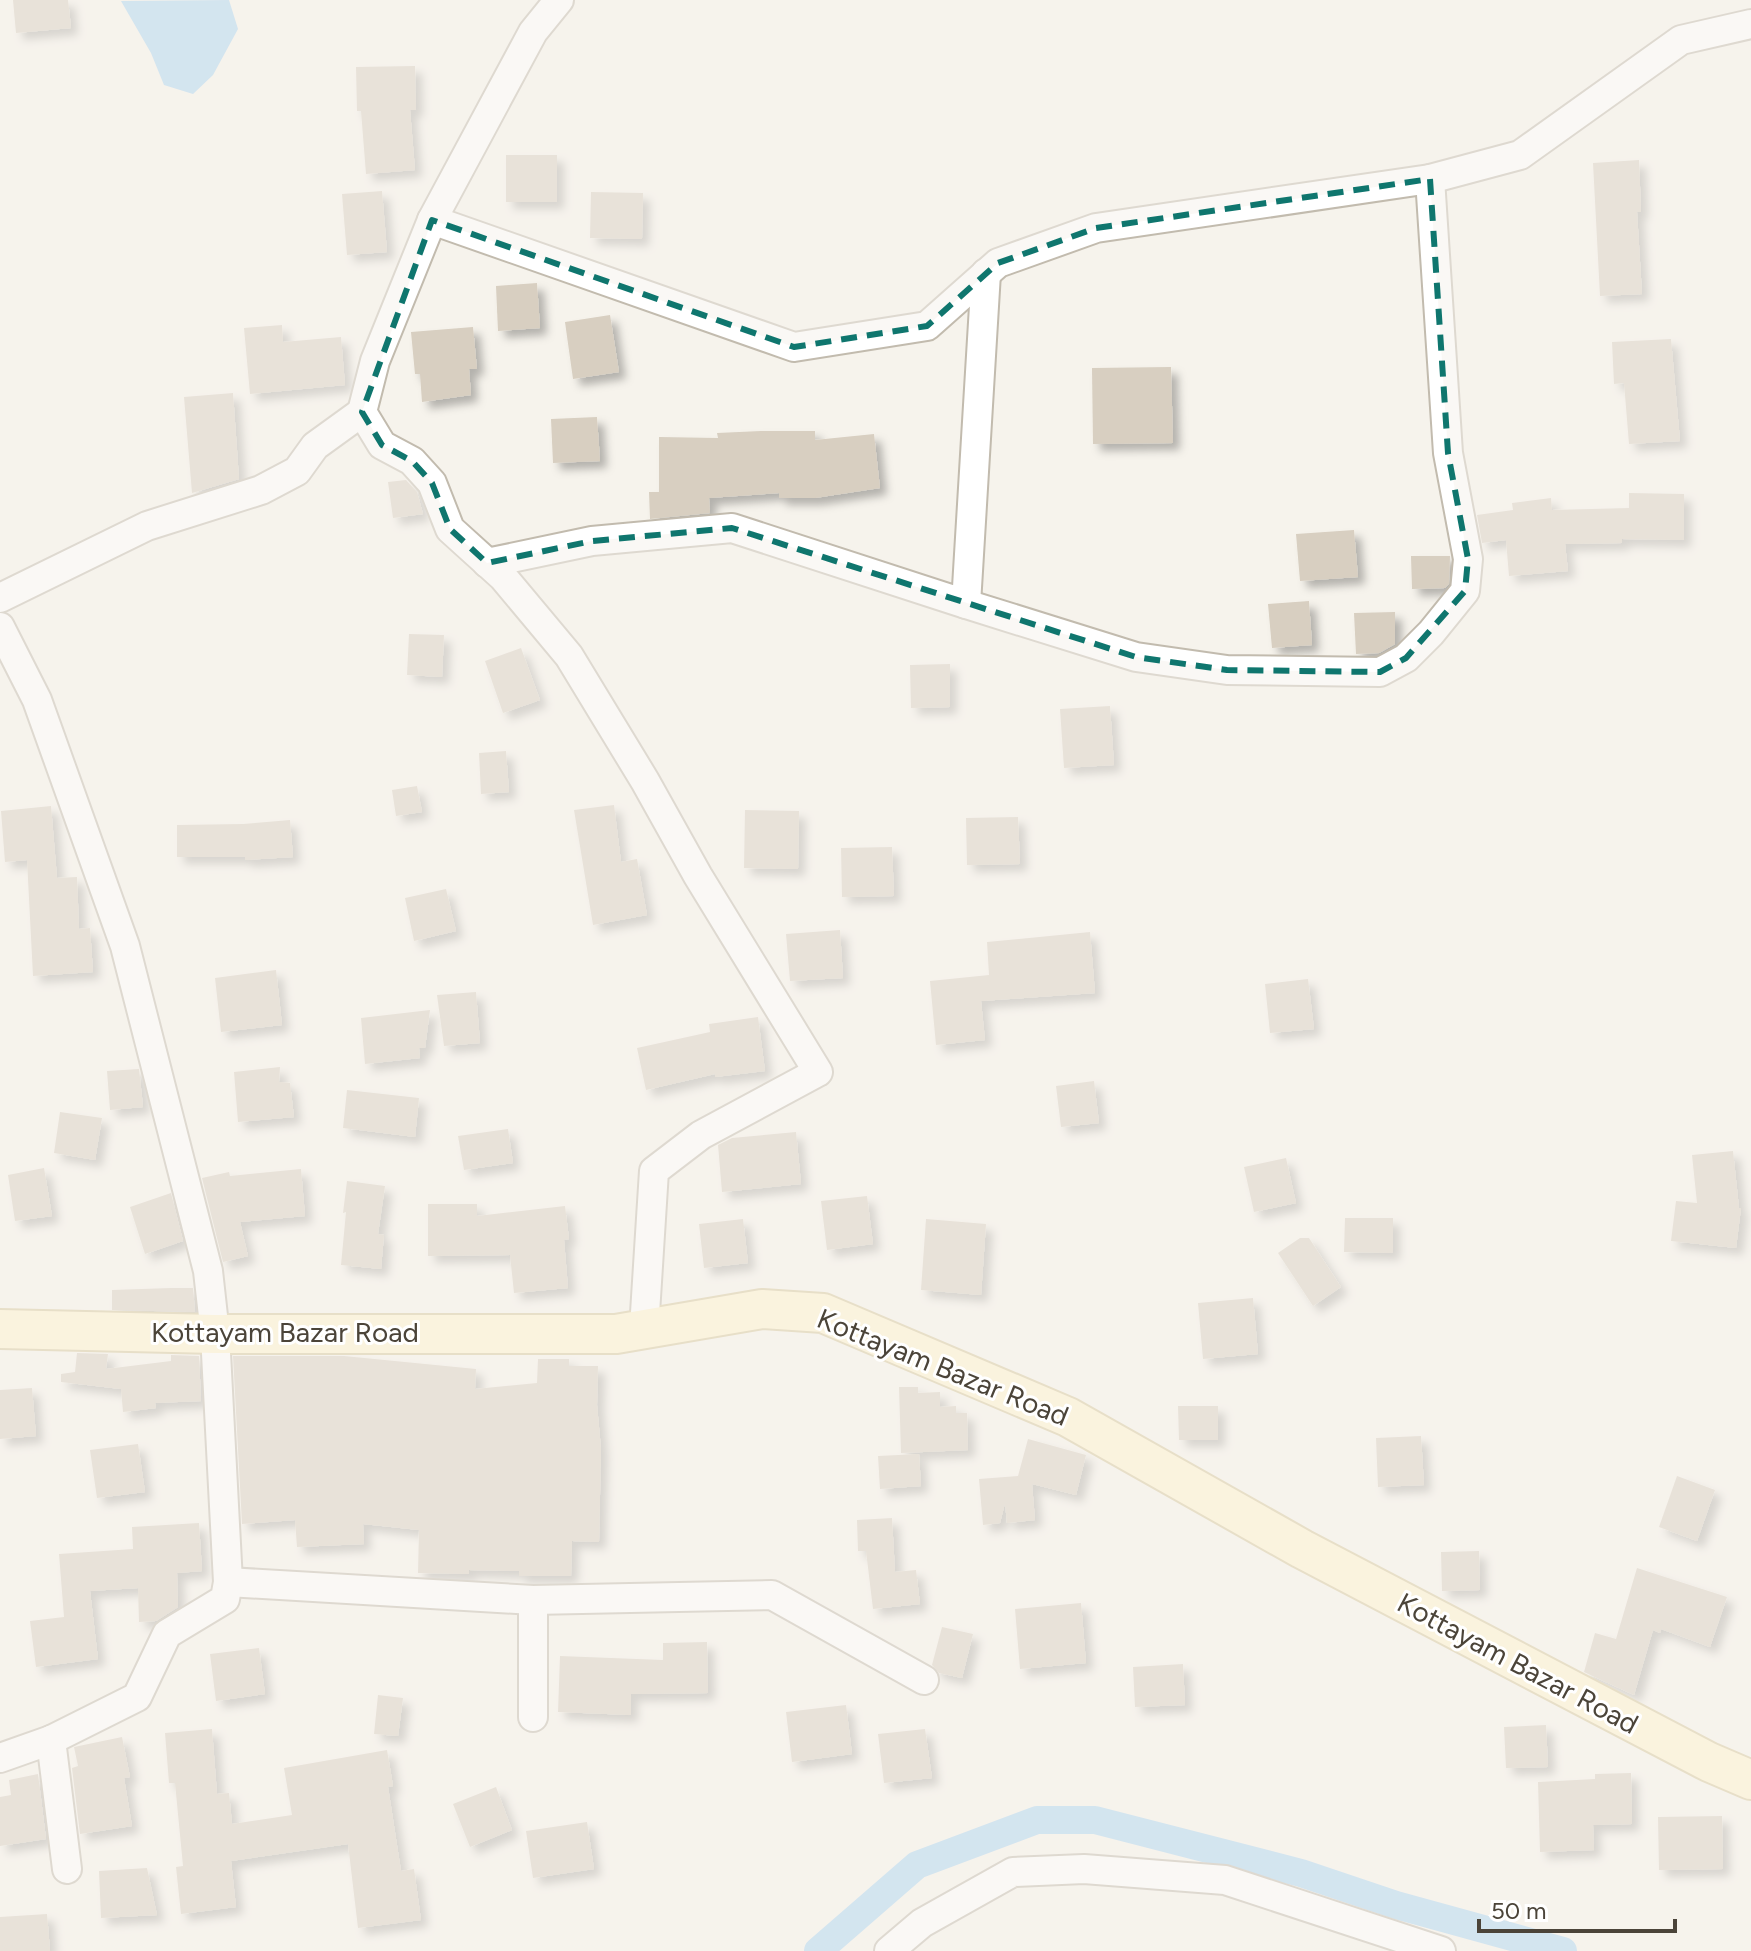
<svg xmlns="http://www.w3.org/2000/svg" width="1751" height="1951" font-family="Figtree,sans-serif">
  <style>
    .water { fill: #a9d4f2 }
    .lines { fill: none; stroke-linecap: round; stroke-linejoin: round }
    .canal { stroke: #a9d4f2; stroke-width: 28 }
    .building { fill: #d8cfc1; filter: url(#shadow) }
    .street-casing { stroke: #c2bbae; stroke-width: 32 }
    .secondary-casing { stroke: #d6c79b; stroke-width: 42 }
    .street { stroke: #fff; stroke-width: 28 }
    .secondary { stroke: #fff3cd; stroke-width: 38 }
    .marked { fill: none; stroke: #0f766e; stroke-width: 6; stroke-dasharray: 16 10; stroke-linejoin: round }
    .labels { text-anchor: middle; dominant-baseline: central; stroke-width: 6; stroke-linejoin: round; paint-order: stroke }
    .street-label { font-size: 28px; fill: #4b4439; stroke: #fff }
  </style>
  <defs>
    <filter id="shadow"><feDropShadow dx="7" dy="7" stdDeviation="4" flood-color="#0004"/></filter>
  </defs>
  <rect width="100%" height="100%" fill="#f6f3ec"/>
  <path class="water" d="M 229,0 L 238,29 L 213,75 L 193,94 L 164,85 L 151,53 L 121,1 Z"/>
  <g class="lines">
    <path class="canal" d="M 818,1951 L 917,1865 L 1037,1820 L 1095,1820 L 1301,1873 L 1396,1905 L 1563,1951"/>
  </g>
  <g class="building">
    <path d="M 13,0 L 68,0 L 71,28 L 16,33 Z"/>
    <path d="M 415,66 L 416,110 L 410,110 L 415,170 L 366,174 L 361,111 L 357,111 L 356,67 Z"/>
    <rect x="506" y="155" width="51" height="47"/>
    <path d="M 1639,160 L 1641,212 L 1637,212 L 1642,294 L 1600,296 L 1593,163 Z"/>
    <path d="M 382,191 L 387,252 L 347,255 L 342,194 Z"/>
    <path d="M 591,192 L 643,193 L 642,239 L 590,238 Z"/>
    <path d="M 537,283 L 540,328 L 498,331 L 496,286 Z"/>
    <path d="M 610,315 L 619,372 L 573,379 L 565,322 Z"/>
    <path d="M 282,325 L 283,342 L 341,337 L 345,385 L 250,394 L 244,328 Z"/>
    <path d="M 473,327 L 477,369 L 469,369 L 471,395 L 422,402 L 420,374 L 415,374 L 411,332 Z"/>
    <path d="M 1671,339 L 1680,441 L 1629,444 L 1624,383 L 1614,384 L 1612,342 Z"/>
    <path d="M 1171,367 L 1173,443 L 1093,444 L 1092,368 Z"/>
    <path d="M 233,393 L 239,479 L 192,493 L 184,397 Z"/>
    <path d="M 597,417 L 600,461 L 553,463 L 551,419 Z"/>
    <path d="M 761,431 L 815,431 L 815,440 L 874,434 L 880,488 L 815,498 L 779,498 L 779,493 L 709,498 L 710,513 L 650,519 L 649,492 L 659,492 L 659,437 L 718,438 L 717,433 Z"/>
    <path d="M 406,480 L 417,492 L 423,514 L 393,518 L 388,482 Z"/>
    <path d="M 1629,493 L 1684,494 L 1684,540 L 1622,539 L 1622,543 L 1565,544 L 1568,571 L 1509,576 L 1506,540 L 1482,543 L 1477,515 L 1513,510 L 1512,503 L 1551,498 L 1552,510 L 1629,508 Z"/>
    <path d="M 1354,530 L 1358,577 L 1300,581 L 1296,534 Z"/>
    <path d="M 1411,556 L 1450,556 L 1449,584 L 1445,588 L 1412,589 Z"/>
    <path d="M 1309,601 L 1312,645 L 1272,648 L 1268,604 Z"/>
    <path d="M 1395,612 L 1395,644 L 1379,653 L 1356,654 L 1354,613 Z"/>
    <path d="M 409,634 L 444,635 L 442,677 L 407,675 Z"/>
    <path d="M 521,648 L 540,700 L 503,713 L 485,661 Z"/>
    <path d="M 950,664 L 950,707 L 911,708 L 910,665 Z"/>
    <path d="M 1110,706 L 1114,765 L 1064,768 L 1060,709 Z"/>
    <path d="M 506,751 L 509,792 L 481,794 L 479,753 Z"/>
    <path d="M 417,786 L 422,812 L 396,816 L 392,790 Z"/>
    <path d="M 614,805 L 621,862 L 637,859 L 647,915 L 593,925 L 574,810 Z"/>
    <path d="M 51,806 L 57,878 L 77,877 L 79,929 L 90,928 L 93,972 L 33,976 L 27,860 L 5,862 L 1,811 Z"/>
    <path d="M 745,810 L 799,811 L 798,869 L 744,868 Z"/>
    <path d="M 1018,817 L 1020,864 L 967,865 L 966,818 Z"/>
    <path d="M 290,820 L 293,857 L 245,860 L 245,857 L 177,857 L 177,825 L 243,824 Z"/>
    <path d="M 892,847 L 894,896 L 842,897 L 841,848 Z"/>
    <path d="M 446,889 L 456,931 L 414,941 L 405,898 Z"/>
    <path d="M 840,930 L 843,978 L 790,981 L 786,934 Z"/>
    <path d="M 1090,932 L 1095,993 L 981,1001 L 985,1040 L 936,1045 L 930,981 L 989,975 L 987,942 Z"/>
    <path d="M 276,970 L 282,1025 L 221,1032 L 215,978 Z"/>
    <path d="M 1308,979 L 1314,1029 L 1270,1033 L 1265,984 Z"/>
    <path d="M 476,992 L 480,1043 L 444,1046 L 437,995 Z"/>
    <path d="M 430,1010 L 425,1048 L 419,1048 L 420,1058 L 365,1064 L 361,1018 Z"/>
    <path d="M 758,1017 L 765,1071 L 715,1077 L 715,1074 L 646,1090 L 637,1048 L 710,1032 L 709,1024 Z"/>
    <path d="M 280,1067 L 279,1082 L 290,1083 L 294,1117 L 238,1122 L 234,1072 Z"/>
    <path d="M 139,1069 L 143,1107 L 110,1110 L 107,1071 Z"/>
    <path d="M 1094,1081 L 1099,1123 L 1061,1127 L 1056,1086 Z"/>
    <path d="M 347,1090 L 419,1098 L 415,1137 L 343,1128 Z"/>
    <path d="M 60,1112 L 102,1118 L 95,1160 L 54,1153 Z"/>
    <path d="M 508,1129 L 513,1163 L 464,1170 L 458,1136 Z"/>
    <path d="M 796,1132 L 801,1184 L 722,1192 L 718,1145 L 732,1138 Z"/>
    <path d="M 1733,1151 L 1739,1208 L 1741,1208 L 1736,1248 L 1671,1241 L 1676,1201 L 1697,1203 L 1692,1155 Z"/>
    <path d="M 1286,1158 L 1296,1203 L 1254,1212 L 1244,1167 Z"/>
    <path d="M 44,1168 L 52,1216 L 15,1221 L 8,1175 Z"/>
    <path d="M 301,1169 L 305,1216 L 240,1222 L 248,1256 L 223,1262 L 202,1178 L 229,1172 L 230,1176 Z"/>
    <path d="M 347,1181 L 385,1186 L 378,1234 L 384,1235 L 381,1269 L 341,1265 L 346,1212 L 343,1213 Z"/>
    <path d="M 171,1193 L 183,1241 L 145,1254 L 130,1207 Z"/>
    <path d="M 867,1196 L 873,1244 L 827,1250 L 821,1201 Z"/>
    <path d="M 428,1204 L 477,1204 L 477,1216 L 565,1206 L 569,1239 L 564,1240 L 568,1288 L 514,1293 L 510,1255 L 428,1256 Z"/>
    <path d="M 1345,1218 L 1393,1218 L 1393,1253 L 1344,1252 Z"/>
    <path d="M 743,1219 L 748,1263 L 704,1268 L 699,1224 Z"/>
    <path d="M 926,1219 L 986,1224 L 981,1295 L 921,1290 Z"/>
    <path d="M 1300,1238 L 1309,1238 L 1341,1287 L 1313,1306 L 1278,1253 Z"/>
    <path d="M 171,1288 L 193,1288 L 195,1312 L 112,1310 L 112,1290 Z"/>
    <path d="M 1253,1298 L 1258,1354 L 1203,1359 L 1198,1303 Z"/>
    <path d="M 77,1353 L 108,1354 L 106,1369 L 171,1361 L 171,1355 L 199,1356 L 201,1401 L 155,1403 L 156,1408 L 123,1412 L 121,1389 L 61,1382 L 61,1374 L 75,1372 Z"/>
    <path d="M 233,1356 L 344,1356 L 476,1369 L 475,1389 L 537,1383 L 538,1359 L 569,1359 L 569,1366 L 598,1366 L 597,1405 L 601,1449 L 599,1542 L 572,1541 L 571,1576 L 519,1576 L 519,1571 L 469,1570 L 469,1574 L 418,1573 L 419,1530 L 363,1524 L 364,1544 L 297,1547 L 295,1520 L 242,1524 Z"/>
    <path d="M 899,1387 L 918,1387 L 918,1393 L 940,1392 L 940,1407 L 956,1406 L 956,1413 L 967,1413 L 968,1450 L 901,1453 Z"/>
    <path d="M 32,1388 L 36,1436 L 0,1439 L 0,1390 Z"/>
    <path d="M 1178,1406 L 1218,1406 L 1218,1440 L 1179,1440 Z"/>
    <path d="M 1421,1436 L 1424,1485 L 1378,1487 L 1376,1438 Z"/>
    <path d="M 1028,1439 L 1086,1455 L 1076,1495 L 1032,1484 L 1035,1520 L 1007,1523 L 1005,1503 L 1000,1523 L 983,1525 L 979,1479 L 1018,1476 Z"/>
    <path d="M 138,1444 L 145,1492 L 97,1498 L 90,1450 Z"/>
    <path d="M 919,1454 L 921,1486 L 880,1489 L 878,1456 Z"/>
    <path d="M 1677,1476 L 1715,1490 L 1697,1541 L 1659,1527 Z"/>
    <path d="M 892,1518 L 895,1572 L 916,1570 L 920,1604 L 873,1609 L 866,1551 L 858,1551 L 857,1520 Z"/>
    <path d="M 199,1523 L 202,1571 L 177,1573 L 178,1607 L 156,1621 L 139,1622 L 138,1588 L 90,1591 L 98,1659 L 36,1667 L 30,1621 L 64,1617 L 59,1554 L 133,1549 L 132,1527 Z"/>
    <path d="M 1479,1551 L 1480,1590 L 1442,1591 L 1441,1552 Z"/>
    <path d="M 1637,1568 L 1727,1597 L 1710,1647 L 1661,1629 L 1660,1633 L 1653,1630 L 1634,1695 L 1584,1672 L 1595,1633 L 1616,1639 Z"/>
    <path d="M 1081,1603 L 1086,1663 L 1020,1669 L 1015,1609 Z"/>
    <path d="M 942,1627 L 973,1634 L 962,1678 L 939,1673 L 932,1665 Z"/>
    <path d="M 707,1642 L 708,1693 L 631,1694 L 631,1715 L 558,1712 L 560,1656 L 663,1660 L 663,1643 Z"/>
    <path d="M 259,1648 L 265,1694 L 216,1701 L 210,1654 Z"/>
    <path d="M 1183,1664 L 1185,1705 L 1135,1707 L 1133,1667 Z"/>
    <path d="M 378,1695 L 403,1698 L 398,1736 L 374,1734 Z"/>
    <path d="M 846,1705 L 852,1754 L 792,1762 L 786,1712 Z"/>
    <path d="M 1546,1725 L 1548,1767 L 1506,1768 L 1504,1727 Z"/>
    <path d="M 212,1729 L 217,1794 L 229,1793 L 232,1824 L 292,1815 L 284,1768 L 387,1750 L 393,1786 L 388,1787 L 401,1871 L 414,1869 L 421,1920 L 358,1928 L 348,1844 L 231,1861 L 236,1907 L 181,1914 L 176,1867 L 183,1866 L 175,1783 L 169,1783 L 165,1733 Z"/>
    <path d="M 925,1729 L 932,1778 L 884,1783 L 878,1734 Z"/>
    <path d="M 122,1737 L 130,1777 L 124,1778 L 132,1826 L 80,1834 L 72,1768 L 78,1766 L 74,1747 Z"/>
    <path d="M 1631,1773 L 1632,1824 L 1593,1825 L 1594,1850 L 1540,1852 L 1538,1782 L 1595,1779 L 1595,1774 Z"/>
    <path d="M 38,1774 L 46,1839 L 0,1846 L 0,1797 L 11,1795 L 9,1780 Z"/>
    <path d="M 496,1787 L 512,1830 L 470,1847 L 453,1804 Z"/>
    <path d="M 1722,1816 L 1723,1869 L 1659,1870 L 1658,1817 Z"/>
    <path d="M 587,1822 L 594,1869 L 533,1878 L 526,1831 Z"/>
    <path d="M 147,1868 L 157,1915 L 101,1918 L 99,1871 Z"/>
    <path d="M 47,1914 L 50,1951 L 0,1951 L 0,1917 Z"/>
  </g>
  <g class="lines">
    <g class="street-casing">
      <g id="street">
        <path d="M 559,0 L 533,32 L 432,220 L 375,361 L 362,412 L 382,445 L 412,461 L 432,483 L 450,529 L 503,577 L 569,656 L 645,781 L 698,876 L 818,1072 L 701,1135 L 654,1171 L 644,1329"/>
        <path d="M 432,220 L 794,347 L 927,326 L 998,263 L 1096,228 L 1430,179 L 1520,155 L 1681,40 L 1751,24"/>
        <path d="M 487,563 L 592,541 L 732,528 L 966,604 L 986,273"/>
        <path d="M 0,598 L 147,526 L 261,490 L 297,471 L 315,446 L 362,412"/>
        <path d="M 966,604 L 1136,657 L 1227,670 L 1380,672 L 1406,658 L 1431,633 L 1465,591 L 1468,559 L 1448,453 L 1430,179"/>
        <path d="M 0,627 L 37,700 L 125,946 L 208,1271 L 215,1334 L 228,1582 L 225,1599 L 167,1634 L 137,1697 L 51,1740 L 0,1758"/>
        <path d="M 228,1582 L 533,1600 L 772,1595 L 924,1680"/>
        <path d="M 533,1717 L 533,1600"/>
        <path d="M 51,1740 L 67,1869"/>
        <path d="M 889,1951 L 922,1923 L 1013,1872 L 1084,1869 L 1225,1880 L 1441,1951"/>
      </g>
    </g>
    <g class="secondary-casing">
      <path id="secondary" d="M 0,1329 L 215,1334 L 616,1334 L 762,1309 L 823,1313 L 1068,1417 L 1302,1549 L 1709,1762 L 1751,1780"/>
    </g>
    <use href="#street" class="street"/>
    <use href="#secondary" class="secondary"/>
  </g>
  <path d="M0 0H1751V1951H0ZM 1430,179 L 1448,453 L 1468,559 L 1465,591 L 1406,658 L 1380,672 L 1227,670 L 1136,657 L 732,528 L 592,541 L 487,563 L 450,529 L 432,483 L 412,461 L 382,445 L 362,412 L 432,220 L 794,347 L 927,326 L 998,263 L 1096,228 Z" fill="#f6f3ec" fill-opacity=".55" fill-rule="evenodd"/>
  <path class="marked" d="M 1430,179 L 1448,453 L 1468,559 L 1465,591 L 1406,658 L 1380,672 L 1227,670 L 1136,657 L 732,528 L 592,541 L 487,563 L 450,529 L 432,483 L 412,461 L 382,445 L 362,412 L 432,220 L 794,347 L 927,326 L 998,263 L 1096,228 Z"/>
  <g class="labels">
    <g class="street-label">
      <text x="285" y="1332">Kottayam Bazar Road</text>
      <text transform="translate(943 1367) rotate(22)">Kottayam Bazar Road</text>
      <text transform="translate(1518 1663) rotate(28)">Kottayam Bazar Road</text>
    </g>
  </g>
  <path d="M1479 1919v12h196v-12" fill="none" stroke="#4b4439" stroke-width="4"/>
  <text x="1491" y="1919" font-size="24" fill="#4b4439" stroke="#ffffff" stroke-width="6" paint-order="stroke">50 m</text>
</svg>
